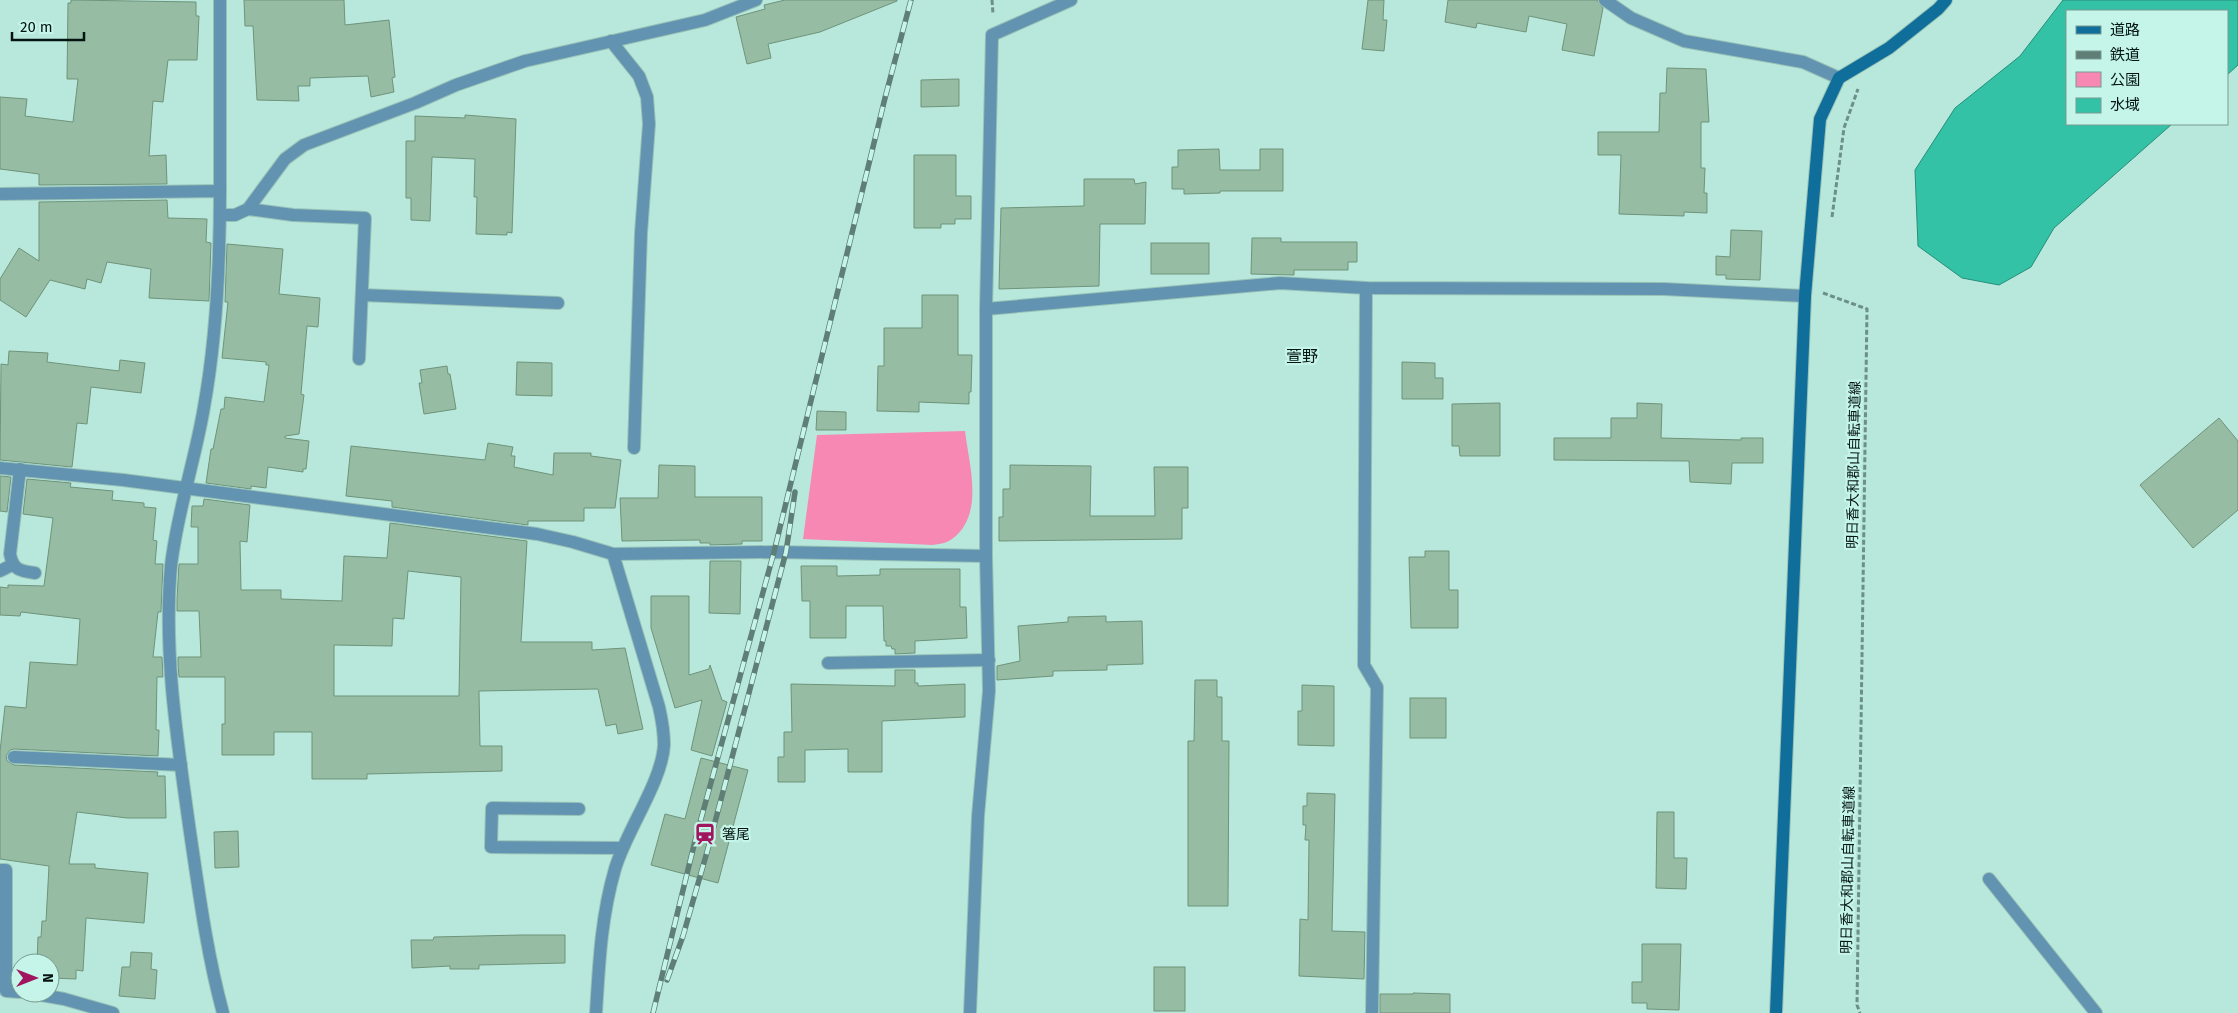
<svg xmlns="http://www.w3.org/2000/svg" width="2238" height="1013" font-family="'Fira Sans','Noto Sans JP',sans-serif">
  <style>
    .green { fill: #f688b3 }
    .water { fill: #34c2a6; stroke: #268e79 }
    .building { fill: #96bca3; stroke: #6f937b; fill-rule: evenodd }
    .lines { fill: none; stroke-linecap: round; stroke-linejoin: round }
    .lane-casing { stroke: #98c2b7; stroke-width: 14 }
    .street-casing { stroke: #98c2b7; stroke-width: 14 }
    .secondary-casing { stroke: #98c2b7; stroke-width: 14 }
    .path { stroke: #6c8f86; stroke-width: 3; stroke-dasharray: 5 2.5; stroke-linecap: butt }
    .lane { stroke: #6293b1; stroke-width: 12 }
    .street { stroke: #6293b1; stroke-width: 12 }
    .secondary { stroke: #0f6e9a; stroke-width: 12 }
    .rail-casing { stroke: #5e7e76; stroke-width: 5.5 }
    .rail { stroke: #c5f5e8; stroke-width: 4; stroke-dasharray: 11; stroke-linecap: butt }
    .labels { text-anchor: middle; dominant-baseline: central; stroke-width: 4.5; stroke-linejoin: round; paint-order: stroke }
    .street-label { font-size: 14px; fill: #041511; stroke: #c5f5e8 }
    .poi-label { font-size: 14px; fill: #041511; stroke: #c5f5e8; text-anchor: start }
    .quarter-label { font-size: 16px; fill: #041511; stroke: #c5f5e8 }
  </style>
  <rect width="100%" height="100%" fill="#b8e8db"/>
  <path class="green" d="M 965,431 C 969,465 985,515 952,539 C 947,543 939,544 933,545 L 803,539 L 817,435 Z"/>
  <path class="water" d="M 2063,0 L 2238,0 L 2238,65 L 2227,75 L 2227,11 L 2067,11 L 2067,124 L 2172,124 L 2054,228 L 2031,267 L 1999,285 L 1962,278 L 1918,246 L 1915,170 L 1955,108 L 2020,56 Z"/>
  <g class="building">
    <path d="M 71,0 L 196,2 L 196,16 L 199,16 L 197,60 L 168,60 L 163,102 L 153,101 L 149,156 L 166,155 L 167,184 L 39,185 L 39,174 L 0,169 L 0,97 L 27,99 L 25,116 L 73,122 L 78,79 L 67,79 L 68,3 L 71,3 Z"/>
    <path d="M 244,0 L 344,0 L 345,25 L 389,20 L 395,77 L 392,78 L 394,92 L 371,97 L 368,76 L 310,78 L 310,86 L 298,86 L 299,101 L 257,100 L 253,26 L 245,26 Z"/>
    <path d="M 785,0 L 897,0 L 897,1 L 820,32 L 768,44 L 771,58 L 747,64 L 736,17 L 765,9 L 764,5 Z"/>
    <path d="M 1368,0 L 1384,0 L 1383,20 L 1387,20 L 1384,51 L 1362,49 Z"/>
    <path d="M 1448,0 L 1597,0 L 1603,8 L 1594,56 L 1562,50 L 1567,24 L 1529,16 L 1526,32 L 1477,23 L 1476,28 L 1445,22 Z"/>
    <path d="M 1667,68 L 1706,69 L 1709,122 L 1701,122 L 1701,168 L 1705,168 L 1704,193 L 1707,193 L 1707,213 L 1684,212 L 1684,216 L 1619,214 L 1621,155 L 1598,155 L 1598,132 L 1659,132 L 1660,93 L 1666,93 Z"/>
    <path d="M 959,79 L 959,106 L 921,107 L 921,80 Z"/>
    <path d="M 465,115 L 516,119 L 512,233 L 507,232 L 507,235 L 476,234 L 477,197 L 474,197 L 475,159 L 432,157 L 430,221 L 411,220 L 411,198 L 406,198 L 406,141 L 415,141 L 415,116 L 465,118 Z"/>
    <path d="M 1219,149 L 1220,170 L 1260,170 L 1260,149 L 1283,149 L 1283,191 L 1220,191 L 1220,193 L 1184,194 L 1184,189 L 1172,189 L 1172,167 L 1178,167 L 1178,150 Z"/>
    <path d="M 914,155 L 956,155 L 956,196 L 971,196 L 971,219 L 955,219 L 955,224 L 941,224 L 941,228 L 914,228 Z"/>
    <path d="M 1084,179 L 1134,179 L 1135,184 L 1146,182 L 1145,224 L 1100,224 L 1099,286 L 999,289 L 1001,208 L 1084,206 Z"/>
    <path d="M 167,200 L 168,218 L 207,219 L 206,242 L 211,243 L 209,301 L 149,298 L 151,269 L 107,262 L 101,283 L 87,279 L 85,289 L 50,280 L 26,317 L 0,300 L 0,279 L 19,248 L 39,261 L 39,202 Z"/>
    <path d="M 1731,230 L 1762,231 L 1760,280 L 1726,279 L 1726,275 L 1716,275 L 1716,256 L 1730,257 Z"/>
    <path d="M 1252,238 L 1281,238 L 1281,242 L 1357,242 L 1357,262 L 1348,262 L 1348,270 L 1294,270 L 1294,275 L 1251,274 Z"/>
    <rect x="1151" y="243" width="58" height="31"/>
    <path d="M 227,244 L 283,249 L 279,294 L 320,298 L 318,327 L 307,326 L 301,394 L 304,395 L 299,434 L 285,436 L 285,438 L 309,441 L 306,469 L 303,469 L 303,472 L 268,467 L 266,488 L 251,486 L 251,489 L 206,483 L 211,449 L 213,449 L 221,409 L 224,409 L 225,397 L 264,402 L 269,365 L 266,365 L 266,362 L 222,358 L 228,302 L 225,302 Z"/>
    <path d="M 922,295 L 958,295 L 958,355 L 972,355 L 971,392 L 969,392 L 969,404 L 919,402 L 919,412 L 877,411 L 878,366 L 884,366 L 884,328 L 922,328 Z"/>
    <path d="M 9,351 L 48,353 L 47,362 L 119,371 L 120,360 L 145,363 L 141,393 L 91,387 L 87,424 L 77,423 L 72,467 L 0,460 L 1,364 L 8,365 Z"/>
    <path d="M 517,362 L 552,363 L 552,396 L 516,395 Z"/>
    <path d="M 1402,362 L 1435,363 L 1435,378 L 1443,378 L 1443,399 L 1402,399 Z"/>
    <path d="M 447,366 L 448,374 L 450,374 L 456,409 L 424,414 L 419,383 L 422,383 L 420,370 Z"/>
    <path d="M 1500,403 L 1500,456 L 1460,456 L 1459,446 L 1452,446 L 1452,404 Z"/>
    <path d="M 1637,403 L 1662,404 L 1661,438 L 1741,440 L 1741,438 L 1763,438 L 1763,463 L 1732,463 L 1731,484 L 1690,482 L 1689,461 L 1554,460 L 1554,438 L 1611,438 L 1611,418 L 1637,418 Z"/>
    <path d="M 817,411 L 846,412 L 846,430 L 816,430 Z"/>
    <path d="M 2219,418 L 2238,441 L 2238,510 L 2193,548 L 2140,485 Z"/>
    <path d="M 488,443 L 513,447 L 511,456 L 515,456 L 514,467 L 553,475 L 554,453 L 591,453 L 591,456 L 621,460 L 615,508 L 584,508 L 584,521 L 528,521 L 528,525 L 392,507 L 392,501 L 346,496 L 351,446 L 485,460 Z"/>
    <path d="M 659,465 L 695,466 L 695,497 L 762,497 L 762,541 L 742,541 L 742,544 L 710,545 L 710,543 L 700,543 L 700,540 L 622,541 L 620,498 L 658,498 Z"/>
    <path d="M 1010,465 L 1091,466 L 1090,516 L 1155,516 L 1154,467 L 1188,467 L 1188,508 L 1182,508 L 1182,539 L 999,541 L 999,517 L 1003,517 L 1003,489 L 1010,489 Z"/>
    <path d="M 0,476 L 11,477 L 7,512 L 0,511 Z"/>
    <path d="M 27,479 L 71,483 L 70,487 L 113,491 L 112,500 L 144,503 L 144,507 L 156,508 L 153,540 L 157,541 L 155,564 L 163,564 L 161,612 L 158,612 L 153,657 L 162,657 L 163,677 L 157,677 L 156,730 L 159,730 L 158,756 L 14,749 L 10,750 L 6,756 L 7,761 L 14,765 L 158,772 L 157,776 L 165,776 L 166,818 L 127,818 L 77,812 L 69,864 L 95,864 L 95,868 L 148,873 L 144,923 L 86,918 L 83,971 L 76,970 L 76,979 L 50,978 L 50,963 L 37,963 L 38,937 L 41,937 L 42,921 L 46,921 L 49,866 L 0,859 L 0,751 L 5,706 L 26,708 L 30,662 L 77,665 L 80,619 L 21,612 L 20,616 L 0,615 L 0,587 L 8,588 L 8,585 L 44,586 L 53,518 L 23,514 Z"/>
    <path d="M 204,499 L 250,505 L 247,542 L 240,541 L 241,590 L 281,590 L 281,599 L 342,601 L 344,556 L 387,558 L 390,523 L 527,541 L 521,642 L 592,642 L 592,650 L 625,648 L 643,729 L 618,734 L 616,724 L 606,726 L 598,689 L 479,691 L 480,746 L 502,746 L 502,771 L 367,774 L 367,779 L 312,779 L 312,732 L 274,732 L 274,755 L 222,755 L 222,724 L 225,724 L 225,677 L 179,677 L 178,665 L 178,657 L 201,657 L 199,611 L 177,611 L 177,599 L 179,564 L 198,564 L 198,527 L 191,527 L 192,506 L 203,506 ZM 408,571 L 461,577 L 459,696 L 334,696 L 334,645 L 392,646 L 393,618 L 404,619 Z"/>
    <path d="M 1425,551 L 1449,551 L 1449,590 L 1458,590 L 1458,628 L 1411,628 L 1409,557 L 1425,557 Z"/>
    <path d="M 710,561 L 741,561 L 740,614 L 709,613 Z"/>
    <path d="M 801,566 L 837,566 L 837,576 L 880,575 L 880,569 L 960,569 L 960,607 L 966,607 L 967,638 L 915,641 L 915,653 L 895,654 L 895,649 L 892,649 L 891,646 L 886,646 L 886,641 L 884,641 L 883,606 L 846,606 L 846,638 L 810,638 L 810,601 L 802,601 Z"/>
    <path d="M 651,596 L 689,596 L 689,675 L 709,669 L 710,665 L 722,700 L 727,702 L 712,756 L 691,750 L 702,700 L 675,708 L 651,628 Z"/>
    <path d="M 1106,616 L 1106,622 L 1142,621 L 1143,664 L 1107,665 L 1107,670 L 1053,671 L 1053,676 L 997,680 L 997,666 L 1020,661 L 1018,626 L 1068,622 L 1068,617 Z"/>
    <path d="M 895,670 L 915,670 L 915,683 L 918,683 L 918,686 L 965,684 L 965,717 L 882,721 L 882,772 L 848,772 L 848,749 L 805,750 L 805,782 L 778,782 L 778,757 L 784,757 L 784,732 L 792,732 L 791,684 L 895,686 Z"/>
    <path d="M 1195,680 L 1217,680 L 1217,697 L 1222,697 L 1222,741 L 1229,741 L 1228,906 L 1188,906 L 1188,741 L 1194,741 Z"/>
    <path d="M 1302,685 L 1334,686 L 1334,746 L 1298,745 L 1298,711 L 1302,711 Z"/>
    <rect x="1410" y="698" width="36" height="40"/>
    <path d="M 701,758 L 748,770 L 718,883 L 651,865 L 665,814 L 685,819 Z"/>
    <path d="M 1307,793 L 1335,794 L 1332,931 L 1365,932 L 1364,979 L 1299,976 L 1300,919 L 1308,920 L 1309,840 L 1305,840 L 1306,825 L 1303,825 L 1303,806 L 1307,806 Z"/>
    <path d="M 1657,812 L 1674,812 L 1674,858 L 1687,858 L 1686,889 L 1656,888 Z"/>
    <path d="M 238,831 L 239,867 L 215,868 L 214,832 Z"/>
    <path d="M 521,935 L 565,935 L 565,963 L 479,965 L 479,969 L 450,969 L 450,966 L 412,968 L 411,940 L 433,940 L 434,937 Z"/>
    <path d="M 1642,944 L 1681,944 L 1679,1010 L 1647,1009 L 1647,1003 L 1632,1003 L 1632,982 L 1642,982 Z"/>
    <path d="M 131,952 L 152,953 L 151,969 L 157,970 L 155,999 L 119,996 L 122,967 L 130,967 Z"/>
    <rect x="1154" y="967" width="31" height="44"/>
    <path d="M 1413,993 L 1450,994 L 1450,1013 L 1380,1013 L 1380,994 L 1413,994 Z"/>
  </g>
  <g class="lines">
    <g class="lane-casing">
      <g id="lane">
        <path d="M 579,809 L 492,808 L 491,847 L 622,848"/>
        <path d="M 1989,879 L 2096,1013"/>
      </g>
    </g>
    <g class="street-casing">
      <g id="street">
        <path d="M 220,0 L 220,191"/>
        <path d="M 1605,0 L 1631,18 L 1684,41 L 1803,62 L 1839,78"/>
        <path d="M 611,41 L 639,76 L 647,97 L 649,124 L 641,233 L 634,448"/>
        <path d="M 0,194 L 220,191 C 220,264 217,335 204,407 C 195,461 177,512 171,566 C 163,654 178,745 190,832 C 199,893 207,954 223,1013"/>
        <path d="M 248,209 L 293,215 L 365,218 L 359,359"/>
        <path d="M 220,215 L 235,215 L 248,209 L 285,159 L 304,145 L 415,103 L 456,85 L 525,61 L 705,20 L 756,0"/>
        <path d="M 1366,288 L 1364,665 L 1377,687 L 1372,1013"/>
        <path d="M 362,295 L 558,303"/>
        <path d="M 986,309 L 1280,283 L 1366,288 L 1664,289 L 1805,296"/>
        <path d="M 0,468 L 123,480 L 537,534 L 573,542 L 613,554 L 774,552 L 986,556"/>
        <path d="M 20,469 L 10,554 C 13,570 20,571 35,573"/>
        <path d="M 0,571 L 12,565"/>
        <path d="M 828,663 L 989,660"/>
        <path d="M 14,757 L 181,765"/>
        <path d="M 0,870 L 6,870 L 6,991 L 20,992"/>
        <path d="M 30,993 L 64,999 L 113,1013"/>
        <path d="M 596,1013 C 599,964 601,917 615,869 C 626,831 662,782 664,745 C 664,732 662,720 659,707 L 613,554"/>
        <path d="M 970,1013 L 978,816 L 989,691 L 986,556 L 986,309 L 992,35 L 1071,0"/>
      </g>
    </g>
    <g class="secondary-casing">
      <path id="secondary" d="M 1776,1013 L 1805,296 L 1820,119 L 1839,78 L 1889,48 L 1938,9 L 1946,0"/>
    </g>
    <g class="path">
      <path d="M 992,0 L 993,14"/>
      <path d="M 1832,217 L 1844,128 L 1858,89"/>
      <path d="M 1823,293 L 1867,309 L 1857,1005 L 1860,1013"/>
    </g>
    <use href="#lane" class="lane"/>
    <use href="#street" class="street"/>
    <use href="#secondary" class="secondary"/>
    <g class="rail-casing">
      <g id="rail">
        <path d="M 667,980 L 683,936 L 709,845 L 786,552 L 795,492"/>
        <path d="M 653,1013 L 695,841 L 774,552 L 885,98 L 911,0"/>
      </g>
    </g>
    <use href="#rail" class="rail"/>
  </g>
  <defs>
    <g id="station-bare" transform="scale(1.725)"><path d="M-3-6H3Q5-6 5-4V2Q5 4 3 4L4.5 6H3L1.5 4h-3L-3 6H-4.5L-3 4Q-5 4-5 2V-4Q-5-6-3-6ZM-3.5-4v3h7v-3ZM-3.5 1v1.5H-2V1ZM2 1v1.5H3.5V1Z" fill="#a1155e" stroke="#c5f5e8" stroke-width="2.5" paint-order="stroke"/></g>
  </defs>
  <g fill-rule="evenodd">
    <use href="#station-bare" x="705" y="834"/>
  </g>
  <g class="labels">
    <g class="street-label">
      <text transform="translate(1854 465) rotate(-89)">明日香大和郡山自転車道線</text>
      <text transform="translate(1848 870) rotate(-89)">明日香大和郡山自転車道線</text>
    </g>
    <g class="poi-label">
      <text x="722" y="834">箸尾</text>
    </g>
    <g class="quarter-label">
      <text x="1302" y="356">萱野</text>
    </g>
  </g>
  <rect x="2066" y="10" width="162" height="115" fill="#c5f5e8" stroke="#789b92"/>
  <rect x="2076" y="26" width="25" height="8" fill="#0f6e9a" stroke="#789b92"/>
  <text x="2110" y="35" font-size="15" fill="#041511">道路</text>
  <rect x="2076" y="51" width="25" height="8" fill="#5e7e76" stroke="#789b92"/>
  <text x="2110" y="60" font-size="15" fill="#041511">鉄道</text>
  <rect x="2076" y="72" width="25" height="15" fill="#f688b3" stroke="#789b92"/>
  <text x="2110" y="85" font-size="15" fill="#041511">公園</text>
  <rect x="2076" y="98" width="25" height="15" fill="#34c2a6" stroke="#789b92"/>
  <text x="2110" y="110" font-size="15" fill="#041511">水域</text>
  <g transform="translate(35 978) rotate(90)"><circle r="24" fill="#c5f5e8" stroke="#789b92"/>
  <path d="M0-4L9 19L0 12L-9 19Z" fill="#a1155e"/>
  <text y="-8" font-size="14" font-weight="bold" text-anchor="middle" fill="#041511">N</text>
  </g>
  <path d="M12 32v8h72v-8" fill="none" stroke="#041511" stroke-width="2.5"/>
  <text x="20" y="32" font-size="15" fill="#041511" stroke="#c5f5e8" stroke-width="4" paint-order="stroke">20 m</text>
</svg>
